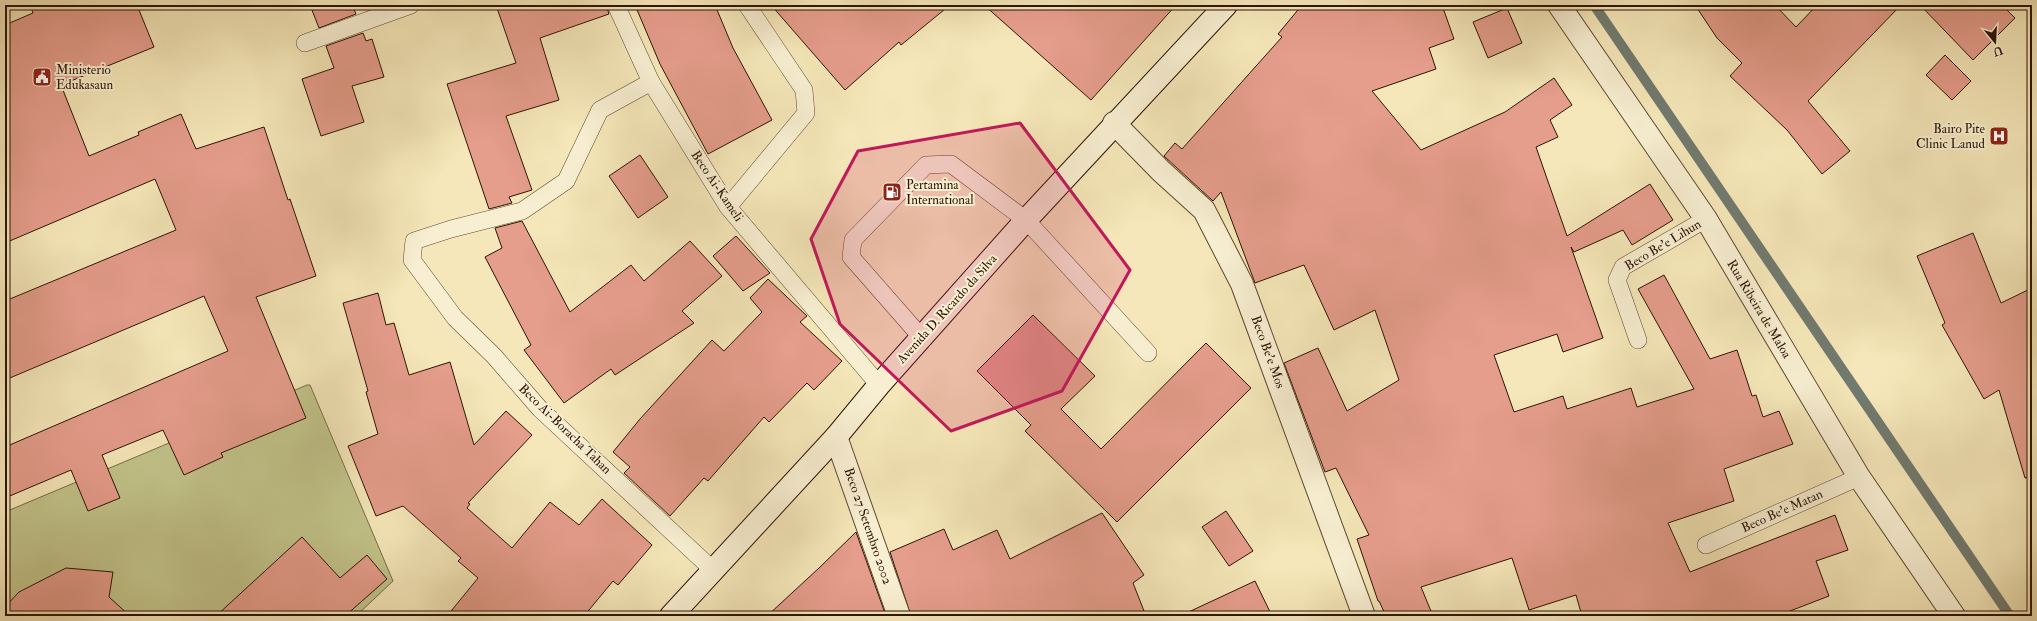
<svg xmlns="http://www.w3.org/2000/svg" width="2037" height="621" font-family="'IM FELL Double Pica',serif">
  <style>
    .green { fill: #c2c48b; stroke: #786c46 }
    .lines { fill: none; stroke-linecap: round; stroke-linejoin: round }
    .stream { stroke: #717a6f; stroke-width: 10 }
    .building { fill: #e59d8c; stroke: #2d1402 }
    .service-casing { stroke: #5f4930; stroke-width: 18 }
    .minor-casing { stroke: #5f4930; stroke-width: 24 }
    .tertiary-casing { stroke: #5f4930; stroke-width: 24 }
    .secondary-casing { stroke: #2d1402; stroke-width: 24 }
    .service { stroke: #f8efd2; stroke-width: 17 }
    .minor { stroke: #f8efd2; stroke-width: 22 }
    .tertiary { stroke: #f8efd2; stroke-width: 22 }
    .secondary { stroke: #f8efd2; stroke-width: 22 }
    .marked { fill: #c2185b; fill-opacity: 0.2; stroke: #c2185b; stroke-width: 3; stroke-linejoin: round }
    .labels { text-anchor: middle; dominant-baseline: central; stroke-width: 4; stroke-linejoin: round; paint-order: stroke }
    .poi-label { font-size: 13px; fill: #2d1402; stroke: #f8efd2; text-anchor: start }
    .street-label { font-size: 13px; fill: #2d1402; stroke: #f8efd2 }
  </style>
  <rect width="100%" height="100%" fill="#f5e7b9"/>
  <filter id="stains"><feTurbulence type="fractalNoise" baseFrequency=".005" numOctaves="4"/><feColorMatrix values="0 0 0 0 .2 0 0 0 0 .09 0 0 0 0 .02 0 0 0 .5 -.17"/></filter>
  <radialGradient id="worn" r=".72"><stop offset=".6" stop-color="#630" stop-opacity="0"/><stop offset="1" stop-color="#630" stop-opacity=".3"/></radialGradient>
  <path class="green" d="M 307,385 L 310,385 L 393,581 L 356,616 L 5,616 L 5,512 Z"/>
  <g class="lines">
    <path class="stream" d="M 1594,5 L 2010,616"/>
  </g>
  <g class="building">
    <path d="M 30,5 L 137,5 L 154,47 L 61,85 L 89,156 L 139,135 L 138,132 L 181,114 L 196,149 L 264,127 L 288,200 L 290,199 L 316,276 L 256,297 L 306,418 L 221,453 L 223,457 L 184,475 L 163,430 L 102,455 L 120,498 L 88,511 L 71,470 L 5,498 L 5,447 L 228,351 L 204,296 L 5,380 L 5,301 L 176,230 L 155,179 L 5,243 L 5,25 L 33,13 Z"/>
    <path d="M 310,5 L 352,5 L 356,14 L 319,28 Z"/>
    <path d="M 496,5 L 606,5 L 609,14 L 540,38 L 559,100 L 506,116 L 532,190 L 509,197 L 512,203 L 489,209 L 447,84 L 516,63 Z"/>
    <path d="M 635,5 L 715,5 L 733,48 L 772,120 L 708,154 L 660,64 Z"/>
    <path d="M 771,5 L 950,5 L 901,45 L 899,42 L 845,90 Z"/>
    <path d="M 984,5 L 1176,5 L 1091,100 Z"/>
    <path d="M 1302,5 L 1442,5 L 1454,39 L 1429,48 L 1436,69 L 1372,91 L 1421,150 L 1505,112 L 1554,78 L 1572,105 L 1550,120 L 1558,137 L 1536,147 L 1567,236 L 1650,184 L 1673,220 L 1632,245 L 1623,230 L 1574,252 L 1571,247 L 1603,338 L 1563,352 L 1557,334 L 1494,355 L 1514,412 L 1563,396 L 1567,409 L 1631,388 L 1637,407 L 1694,389 L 1638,289 L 1664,275 L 1710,359 L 1737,350 L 1752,396 L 1756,395 L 1763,417 L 1779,411 L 1793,444 L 1724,469 L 1734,501 L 1668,523 L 1690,572 L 1835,515 L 1848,550 L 1816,561 L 1829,596 L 1777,616 L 1582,616 L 1576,595 L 1529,610 L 1512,558 L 1421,587 L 1433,616 L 1386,616 L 1379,601 L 1378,601 L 1357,539 L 1369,535 L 1336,468 L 1325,472 L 1284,363 L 1318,348 L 1347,411 L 1399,380 L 1375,310 L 1334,330 L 1304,265 L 1255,283 L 1221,192 L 1213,201 L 1164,156 L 1175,143 L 1182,149 L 1282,37 L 1278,34 Z"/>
    <path d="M 1695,5 L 1775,5 L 1796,27 L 1817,5 L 1901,5 L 1808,101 L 1850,151 L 1822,174 L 1787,130 L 1730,76 L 1742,63 L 1717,38 Z"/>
    <path d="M 1920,5 L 2002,5 L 2015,18 L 1973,60 Z"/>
    <path d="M 1507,8 L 1522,43 L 1488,58 L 1473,22 Z"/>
    <path d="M 363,33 L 366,41 L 372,39 L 384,77 L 352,86 L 364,122 L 321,136 L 302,79 L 334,68 L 326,46 Z"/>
    <path d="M 1945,55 L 1971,81 L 1952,100 L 1926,75 Z"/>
    <path d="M 640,155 L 668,197 L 638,218 L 609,176 Z"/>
    <path d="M 522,221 L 570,312 L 631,265 L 644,281 L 690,241 L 722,276 L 682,311 L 694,323 L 615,375 L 611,369 L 564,403 L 524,350 L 531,345 L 485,257 L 502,248 L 495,228 Z"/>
    <path d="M 1973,233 L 2001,303 L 2032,288 L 2032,477 L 2025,478 L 1999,390 L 1984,399 L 1942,325 L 1945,323 L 1917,256 Z"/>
    <path d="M 736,236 L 770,273 L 743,291 L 713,256 Z"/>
    <path d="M 768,279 L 807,316 L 800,322 L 842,361 L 814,390 L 807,383 L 769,422 L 764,417 L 708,481 L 704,478 L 670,516 L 624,473 L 630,467 L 613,452 L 640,419 L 712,340 L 724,351 L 762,312 L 750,298 Z"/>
    <path d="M 378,293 L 386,325 L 394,323 L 409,375 L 450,362 L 474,445 L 506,411 L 532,435 L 468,503 L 470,504 L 467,508 L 512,548 L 550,502 L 579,525 L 602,499 L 652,545 L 618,585 L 613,581 L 584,616 L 447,616 L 478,578 L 458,561 L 461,558 L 403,506 L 376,516 L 348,446 L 378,434 L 366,392 L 368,391 L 343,303 Z"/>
    <path d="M 1033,315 L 1095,376 L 1061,409 L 1101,449 L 1206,343 L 1251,388 L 1117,522 L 1025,431 L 1031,425 L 977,371 Z"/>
    <path d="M 1226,511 L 1253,551 L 1229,566 L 1202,527 Z"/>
    <path d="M 1102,513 L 1144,575 L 1133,583 L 1146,616 L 911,616 L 890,552 L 944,529 L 953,550 L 997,530 L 1010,559 Z"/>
    <path d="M 856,532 L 886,616 L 767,616 L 819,568 Z"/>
    <path d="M 302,537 L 340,578 L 367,555 L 387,579 L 345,616 L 216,616 Z"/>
    <path d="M 66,568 L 113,572 L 109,597 L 130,616 L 5,616 L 5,607 L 19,592 Z"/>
    <path d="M 1255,581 L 1272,616 L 1180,616 Z"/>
  </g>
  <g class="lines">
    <g class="service-casing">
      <g id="service">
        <path d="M 616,5 L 651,82 L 728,207 L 879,385"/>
        <path d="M 305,43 L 411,5"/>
        <path d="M 651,82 L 600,110 L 566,181 L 522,211 L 451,229 L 414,241 L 412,260 L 455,318 L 494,356 L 540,409 L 713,570"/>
        <path d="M 728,207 L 806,113 L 804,90 L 747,5"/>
        <path d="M 922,338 L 851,257 L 853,240 L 926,165 L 951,164 L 1026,220 L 1148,353"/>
        <path d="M 1638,340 L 1617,280 L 1623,267 L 1706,219"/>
        <path d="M 1706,545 L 1859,477"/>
      </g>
    </g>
    <g class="minor-casing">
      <g id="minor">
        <path d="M 1114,123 L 1161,171 L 1204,210 L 1242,284 L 1364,616"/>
        <path d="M 836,437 L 899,616"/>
      </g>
    </g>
    <g class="tertiary-casing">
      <path id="tertiary" d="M 1559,5 L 1706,219 L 1859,477 L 1954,616"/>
    </g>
    <g class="secondary-casing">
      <path id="secondary" d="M 671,616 L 836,437 L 879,385 L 1026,220 L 1226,5"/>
    </g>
    <use href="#service" class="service"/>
    <use href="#minor" class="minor"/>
    <use href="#tertiary" class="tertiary"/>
    <use href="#secondary" class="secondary"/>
  </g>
  <path class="marked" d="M 1020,123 L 1130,270 L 1062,391 L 951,431 L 840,324 L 811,239 L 858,151 Z"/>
  <defs>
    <g id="civic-square" transform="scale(1)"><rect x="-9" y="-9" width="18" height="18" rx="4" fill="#8f2418" stroke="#f8efd2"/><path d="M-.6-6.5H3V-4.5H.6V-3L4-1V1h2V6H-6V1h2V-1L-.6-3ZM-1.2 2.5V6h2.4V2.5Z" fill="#fff"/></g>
    <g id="hospital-square" transform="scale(1)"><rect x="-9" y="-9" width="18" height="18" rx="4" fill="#8f2418" stroke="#f8efd2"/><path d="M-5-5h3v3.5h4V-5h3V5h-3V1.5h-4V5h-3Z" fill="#fff"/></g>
    <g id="fuel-square" transform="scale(1)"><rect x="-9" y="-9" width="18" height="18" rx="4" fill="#8f2418" stroke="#f8efd2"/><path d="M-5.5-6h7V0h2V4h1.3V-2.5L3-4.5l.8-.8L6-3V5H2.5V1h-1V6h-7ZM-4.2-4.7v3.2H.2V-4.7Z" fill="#fff"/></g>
  </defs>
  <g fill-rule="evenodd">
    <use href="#civic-square" x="42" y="77"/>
    <use href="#hospital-square" x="1999" y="136"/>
    <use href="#fuel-square" x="892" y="192"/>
  </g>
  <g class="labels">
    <g class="poi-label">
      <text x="56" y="70">Ministerio<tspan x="56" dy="15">Edukasaun</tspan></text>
      <text x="1985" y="129" text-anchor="end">Bairo Pite<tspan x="1985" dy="15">Clinic Lanud</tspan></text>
      <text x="906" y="185">Pertamina<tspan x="906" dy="15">International</tspan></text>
    </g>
    <g class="street-label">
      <text transform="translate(717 186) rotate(56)">Beco Ai-Kameli</text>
      <text transform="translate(1663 245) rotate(-31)">Beco Be'e Lihun</text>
      <text transform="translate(947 309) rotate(-48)">Avenida D. Ricardo da Silva</text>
      <text transform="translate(1759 309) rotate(59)">Rua Ribeira de Maloa</text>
      <text transform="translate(1268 352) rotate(70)">Beco Be'e Mos</text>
      <text transform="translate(565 429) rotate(44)">Beco Ai-Boracha Tahan</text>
      <text transform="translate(1782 511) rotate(-24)">Beco Be'e Matan</text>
      <text transform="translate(868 526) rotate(71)">Beco 27 Setembro 2002</text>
    </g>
  </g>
  <rect width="2037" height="621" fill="none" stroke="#f5e7b9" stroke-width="20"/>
  <rect x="6" y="6" width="2025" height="609" fill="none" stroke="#2d1402" stroke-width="2"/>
  <rect x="10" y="10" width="2017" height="601" fill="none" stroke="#2d1402"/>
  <g transform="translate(1995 42) rotate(162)" stroke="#f8efd2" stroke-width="3" paint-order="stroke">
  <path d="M0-3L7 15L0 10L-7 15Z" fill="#2d1402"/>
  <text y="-6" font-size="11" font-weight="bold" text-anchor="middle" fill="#2d1402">U</text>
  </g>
  <rect width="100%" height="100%" filter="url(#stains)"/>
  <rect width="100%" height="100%" fill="url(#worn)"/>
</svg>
